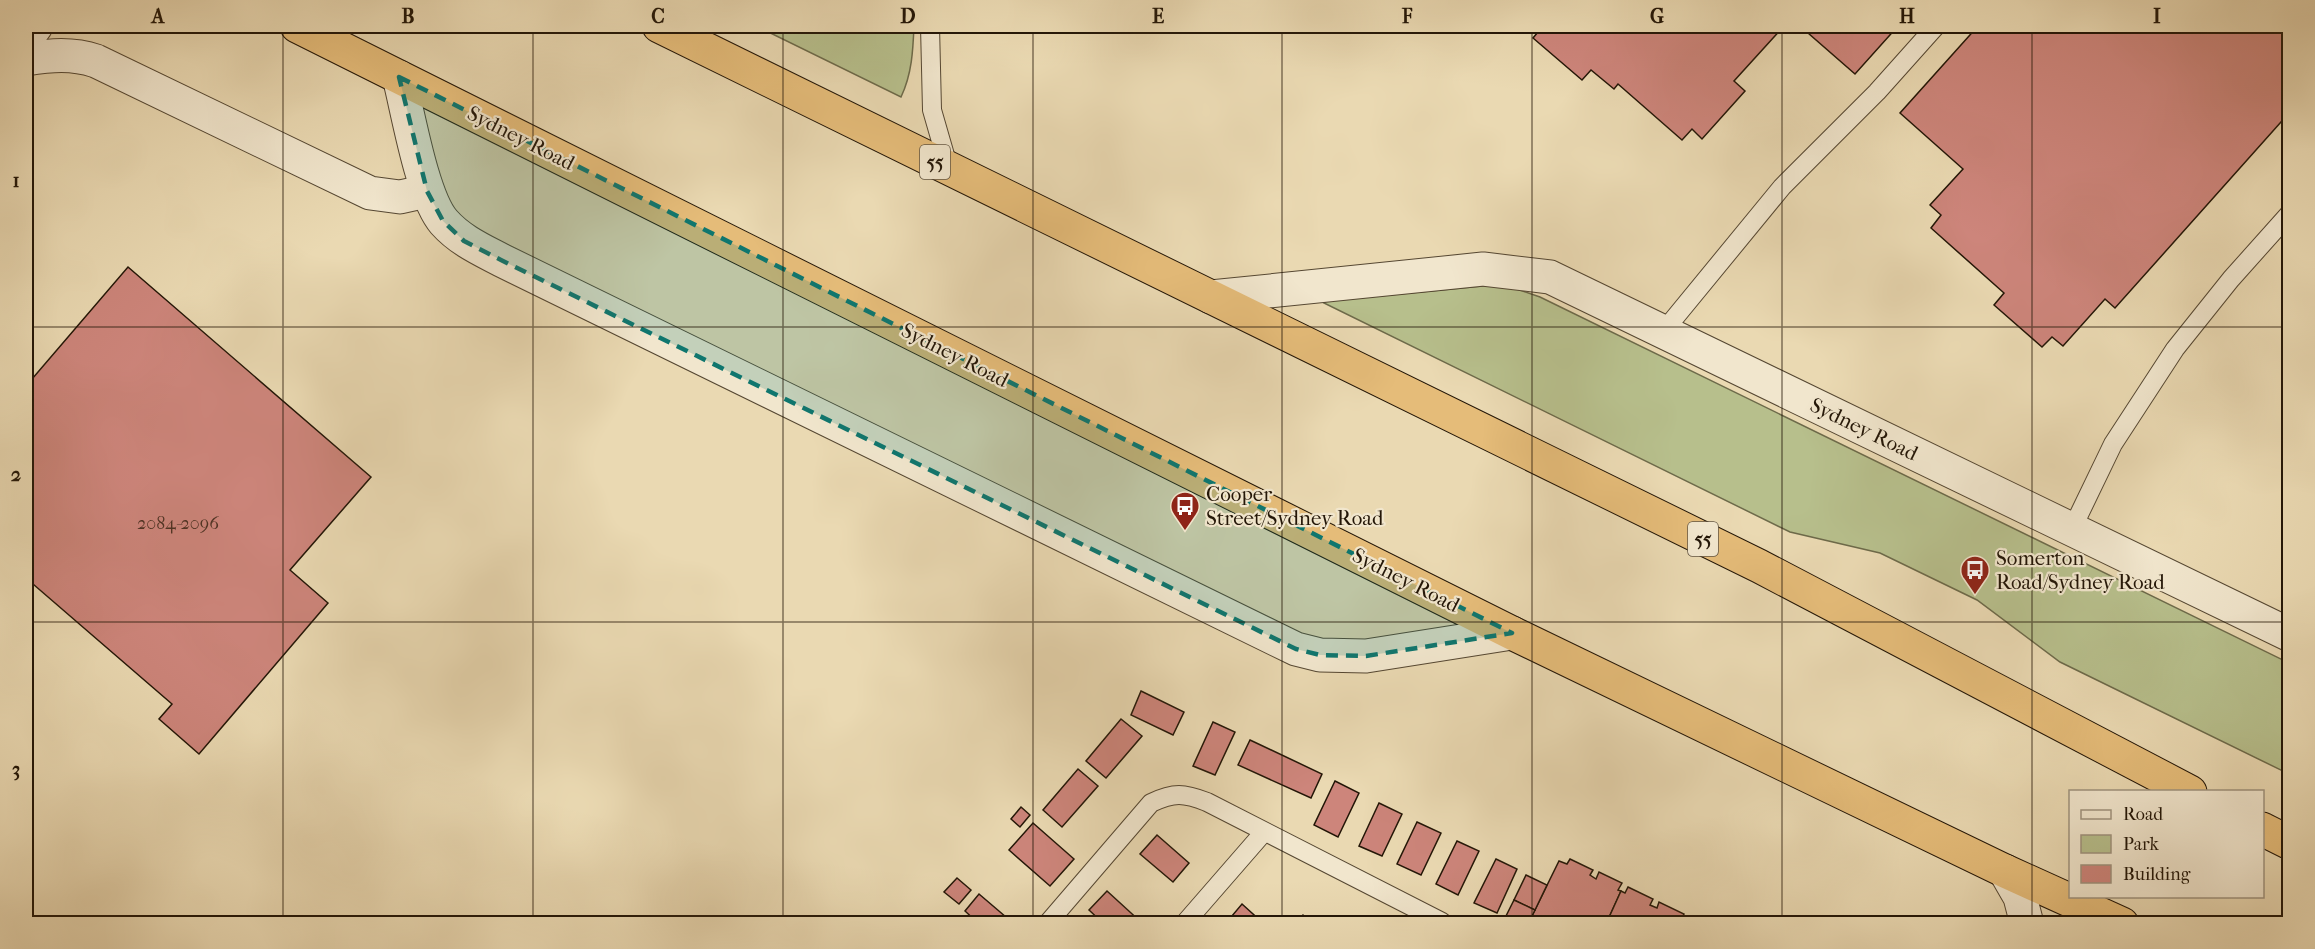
<svg xmlns="http://www.w3.org/2000/svg" width="2315" height="949" font-family="'IM FELL French Canon',serif">
  <style>
    .green { fill: #b7bf8c; stroke: #6d6a4a; stroke-width: 1.5 }
    .building { fill: #cd857b; stroke: #231607; stroke-width: 1.5 }
    .lines { fill: none; stroke-linecap: round; stroke-linejoin: round }
    .service-casing { stroke: #554732; stroke-width: 20 }
    .minor-casing { stroke: #554732; stroke-width: 35 }
    .trunk-casing { stroke: #231607; stroke-width: 35 }
    .service { stroke: #f1e6cd; stroke-width: 18 }
    .minor { stroke: #f1e6cd; stroke-width: 33 }
    .trunk { stroke: #e5bc79; stroke-width: 33 }
    .marked { fill: #0f766e; fill-opacity: 0.2; stroke: #0f766e; stroke-width: 4.5; stroke-dasharray: 12 8; stroke-linejoin: round }
    .grid { fill: none; stroke: #231607; stroke-width: 1.5; stroke-opacity: 0.55 }
    .labels { text-anchor: middle; dominant-baseline: central; stroke-width: 4.5; stroke-linejoin: round; paint-order: stroke }
    .number-label { font-size: 18px; fill: #4e3224 }
    .shield { fill: #f1e6cd; stroke: #615442; stroke-width: 1.5 }
    .shield-label { font-size: 20px; font-weight: bold; fill: #231607 }
    .street-label { font-size: 21px; fill: #231607; stroke: #f1e6cd }
    .poi-label { font-size: 21px; fill: #231607; stroke: #f1e6cd; text-anchor: start }
    .neatline { fill: none; stroke: #231607; stroke-width: 2 }
    .grid-label { font-size: 20px; text-anchor: middle; font-weight: bold; fill: #231607 }
  </style>
  <rect width="100%" height="100%" fill="#ead9b2"/>
  <filter id="stains"><feTurbulence type="fractalNoise" baseFrequency=".00333" numOctaves="4"/><feColorMatrix values="0 0 0 0 .2 0 0 0 0 .09 0 0 0 0 .02 0 0 0 .5 -.17"/></filter>
  <radialGradient id="worn" r=".72"><stop offset=".6" stop-color="#630" stop-opacity="0"/><stop offset="1" stop-color="#630" stop-opacity=".3"/></radialGradient>
  <g class="green">
    <path d="M 756,26 L 914,26 C 913,50 912,74 901,97 Z"/>
    <path d="M 1493,285 L 1514,288 L 1540,297 L 2289,663 L 2289,774 L 2060,662 L 1977,600 L 1880,553 L 1790,532 L 1324,303 L 1326,301 Z"/>
  </g>
  <g class="building">
    <path d="M 1543,26 L 1784,26 L 1734,81 L 1745,91 L 1702,139 L 1692,129 L 1682,140 L 1618,84 L 1614,89 L 1591,70 L 1582,80 L 1533,38 Z"/>
    <path d="M 1800,26 L 1898,26 L 1855,74 Z"/>
    <path d="M 1978,26 L 2290,26 L 2290,112 L 2115,308 L 2105,299 L 2063,346 L 2052,337 L 2042,347 L 1994,305 L 2004,293 L 1931,228 L 1941,215 L 1930,205 L 1963,169 L 1900,113 Z"/>
    <path d="M 128,267 L 371,477 L 290,570 L 328,603 L 199,754 L 159,719 L 172,704 L 26,578 L 26,386 Z"/>
    <path d="M 1141,691 L 1184,712 L 1173,735 L 1131,715 Z"/>
    <path d="M 1121,719 L 1142,736 L 1106,778 L 1086,761 Z"/>
    <path d="M 1213,722 L 1235,732 L 1215,775 L 1193,766 Z"/>
    <path d="M 1250,740 L 1322,774 L 1311,798 L 1238,765 Z"/>
    <path d="M 1078,769 L 1098,786 L 1062,827 L 1043,810 Z"/>
    <path d="M 1335,781 L 1359,793 L 1338,837 L 1314,825 Z"/>
    <path d="M 1379,803 L 1402,814 L 1382,856 L 1359,846 Z"/>
    <path d="M 1021,807 L 1030,815 L 1020,827 L 1011,819 Z"/>
    <path d="M 1417,822 L 1441,833 L 1421,875 L 1397,864 Z"/>
    <path d="M 1033,823 L 1074,859 L 1050,886 L 1009,850 Z"/>
    <path d="M 1157,835 L 1189,863 L 1173,882 L 1140,854 Z"/>
    <path d="M 1457,841 L 1479,851 L 1458,895 L 1436,884 Z"/>
    <path d="M 1496,859 L 1517,869 L 1497,913 L 1474,903 Z"/>
    <path d="M 1570,859 L 1593,870 L 1590,875 L 1596,879 L 1599,872 L 1622,883 L 1618,890 L 1621,891 L 1606,924 L 1528,924 L 1559,861 L 1567,864 Z"/>
    <path d="M 1526,875 L 1547,885 L 1535,910 L 1514,900 Z"/>
    <path d="M 957,878 L 971,890 L 959,904 L 944,892 Z"/>
    <path d="M 1628,887 L 1653,899 L 1650,905 L 1657,908 L 1659,902 L 1684,914 L 1681,920 L 1684,921 L 1683,924 L 1606,924 L 1621,891 L 1625,893 Z"/>
    <path d="M 1107,891 L 1142,923 L 1142,924 L 1104,924 L 1089,910 Z"/>
    <path d="M 979,894 L 1013,923 L 1013,924 L 979,924 L 965,911 Z"/>
    <path d="M 1514,900 L 1535,910 L 1528,924 L 1502,924 Z"/>
    <path d="M 1242,904 L 1264,924 L 1226,923 Z"/>
    <path d="M 1303,915 L 1315,924 L 1296,924 Z"/>
    <path d="M 1690,917 L 1704,924 L 1683,924 L 1684,921 L 1688,923 Z"/>
  </g>
  <g class="lines">
    <g class="service-casing">
      <g id="service">
        <path d="M 930,26 L 932,110 L 949,169"/>
        <path d="M 1663,332 L 1782,187 L 1877,92 L 1936,26"/>
        <path d="M 2072,529 L 2113,444 L 2175,349 L 2231,279 L 2290,213"/>
        <path d="M 1047,924 L 1151,803 C 1174,792 1184,793 1207,802 L 1442,922"/>
        <path d="M 1184,924 L 1264,832"/>
      </g>
    </g>
    <g class="minor-casing">
      <g id="minor">
        <path d="M 26,40 L 36,26"/>
        <path d="M 26,59 C 51,55 72,53 96,61 L 370,193 L 400,197 L 427,191"/>
        <path d="M 399,77 C 408,112 422,197 444,222 C 460,240 480,249 501,260 L 1296,649 L 1320,655 L 1366,656 L 1512,633"/>
        <path d="M 1211,297 L 1483,269 L 1550,277 L 2290,635"/>
        <path d="M 2005,871 L 2020,897 L 2027,924"/>
      </g>
    </g>
    <g class="trunk-casing">
      <g id="trunk">
        <path d="M 297,26 L 1512,633 L 2005,871 L 2122,924"/>
        <path d="M 659,26 L 1759,566 L 2190,792"/>
        <path d="M 2262,829 L 2290,843"/>
      </g>
    </g>
    <use href="#service" class="service"/>
    <use href="#minor" class="minor"/>
    <use href="#trunk" class="trunk"/>
  </g>
  <path class="marked" d="M 399,77 L 1512,633 L 1366,656 L 1320,655 L 1296,649 L 501,260 L 464,241 L 443,221 L 427,191 Z"/>
  <path class="grid" d="M 283,26 L 283,924M 533,26 L 533,924M 783,26 L 783,924M 1033,26 L 1033,924M 1282,26 L 1282,924M 1532,26 L 1532,924M 1782,26 L 1782,924M 2032,26 L 2032,924M 26,327 L 2290,327M 26,622 L 2290,622"/>
  <defs>
    <g id="bus-pin" transform="scale(1.5)"><path d="M0 17L-7.5 6A9.5 9.5 0 1 1 7.5 6Z" fill="#8f2418" stroke="#f1e6cd"/><path d="M-5-6H5V4H4V6H2V4H-2V6H-4V4H-5ZM-3.5-4V0h7V-4ZM-3.5 1.2v1.5H-2V1.2ZM2 1.2v1.5H3.5V1.2Z" fill="#fff"/></g>
  </defs>
  <g fill-rule="evenodd">
    <use href="#bus-pin" x="1185" y="506"/>
    <use href="#bus-pin" x="1975" y="570"/>
  </g>
  <g class="labels">
    <g class="number-label">
      <text x="178" y="523">2084-2096</text>
    </g>
    <g class="shield">
      <rect x="920" y="145" width="30" height="34" rx="4.5"/>
      <rect x="1688" y="522" width="30" height="34" rx="4.5"/>
    </g>
    <g class="shield-label">
      <text x="935" y="162">55</text>
      <text x="1703" y="539">55</text>
    </g>
    <g class="street-label">
      <text transform="translate(521 138) rotate(27)">Sydney Road</text>
      <text transform="translate(955 355) rotate(27)">Sydney Road</text>
      <text transform="translate(1864 429) rotate(26)">Sydney Road</text>
      <text transform="translate(1406 580) rotate(27)">Sydney Road</text>
    </g>
    <g class="poi-label">
      <text x="1206" y="494">Cooper<tspan x="1206" dy="24">Street/Sydney Road</tspan></text>
      <text x="1996" y="558">Somerton<tspan x="1996" dy="24">Road/Sydney Road</tspan></text>
    </g>
  </g>
  <rect width="2315" height="949" fill="none" stroke="#ead9b2" stroke-width="66"/>
  <rect x="2069" y="790" width="195" height="108" fill="#f1e6cd" stroke="#9f937e" stroke-width="1.5"/>
  <rect x="2081" y="810" width="30" height="9" fill="#f1e6cd" stroke="#9f937e" stroke-width="1.5"/>
  <text x="2123" y="820" font-size="18" fill="#231607">Road</text>
  <rect x="2081" y="835" width="30" height="18" fill="#b7bf8c" stroke="#9f937e" stroke-width="1.5"/>
  <text x="2123" y="850" font-size="18" fill="#231607">Park</text>
  <rect x="2081" y="865" width="30" height="18" fill="#cd857b" stroke="#9f937e" stroke-width="1.5"/>
  <text x="2123" y="880" font-size="18" fill="#231607">Building</text>
  <rect x="33" y="33" width="2249" height="883" class="neatline"/>
  <g class="grid-label">
    <text x="158" y="23">A</text>
    <text x="408" y="23">B</text>
    <text x="658" y="23">C</text>
    <text x="908" y="23">D</text>
    <text x="1158" y="23">E</text>
    <text x="1407" y="23">F</text>
    <text x="1657" y="23">G</text>
    <text x="1907" y="23">H</text>
    <text x="2157" y="23">I</text>
    <text x="16" y="187">1</text>
    <text x="16" y="481">2</text>
    <text x="16" y="776">3</text>
  </g>
  <rect width="100%" height="100%" filter="url(#stains)"/>
  <rect width="100%" height="100%" fill="url(#worn)"/>
</svg>
